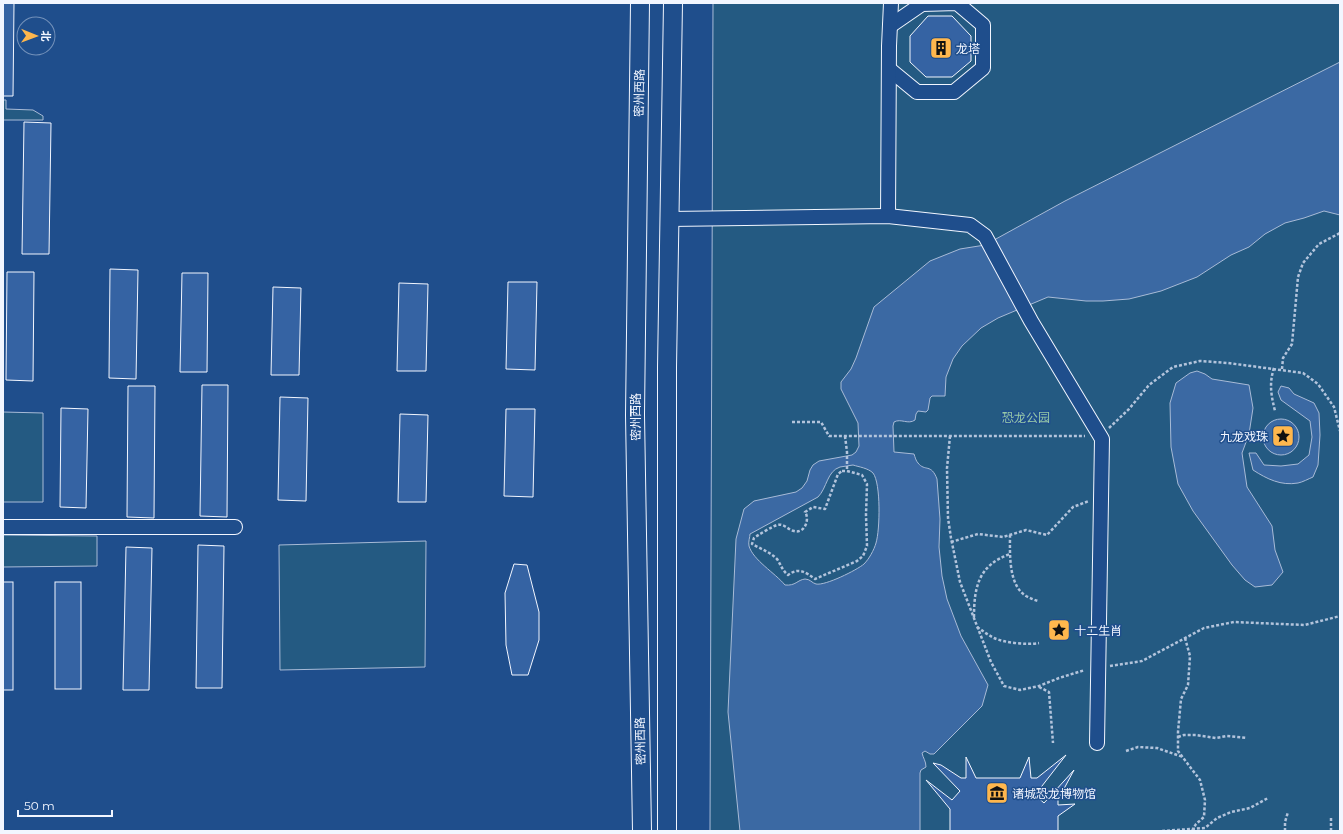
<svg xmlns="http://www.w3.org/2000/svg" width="1343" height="834" font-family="Montserrat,'Noto Sans SC',sans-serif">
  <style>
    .green { fill: #245a82; stroke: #a8bbd7 }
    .water { fill: #3b69a3; stroke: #a8bbd7; fill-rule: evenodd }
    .building { fill: #3563a3; stroke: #f2f6ff }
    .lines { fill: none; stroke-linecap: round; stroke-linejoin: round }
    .minor-casing { stroke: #f2f6ff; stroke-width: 16 }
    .major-casing { stroke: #f2f6ff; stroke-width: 20 }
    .path { stroke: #b3c4dc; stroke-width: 2.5; stroke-dasharray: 3 2; stroke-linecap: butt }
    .minor { stroke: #1f4e8c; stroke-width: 14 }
    .major { stroke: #1f4e8c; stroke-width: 18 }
    .labels { text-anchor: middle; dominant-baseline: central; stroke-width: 3; stroke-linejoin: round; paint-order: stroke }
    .poi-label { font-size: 12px; fill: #f2f6ff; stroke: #1f4e8c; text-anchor: start }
    .street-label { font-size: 12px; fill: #f2f6ff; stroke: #1f4e8c }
    .park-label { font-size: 12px; fill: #97c8a6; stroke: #1f4e8c }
  </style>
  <rect width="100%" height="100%" fill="#1f4e8c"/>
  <g class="green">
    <path d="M 713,3 L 1340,3 L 1340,831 L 710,831 Z"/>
    <path d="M 3,100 L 6,100 L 6,109 L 33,110 L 43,116 L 43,120 L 3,120 Z"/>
    <path d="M 3,412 L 43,413 L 43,502 L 3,502 Z"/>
    <path d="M 3,535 L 97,536 L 97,566 L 3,567 Z"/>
    <path d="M 426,541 L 425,667 L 280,670 L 279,545 Z"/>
  </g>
  <g class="water">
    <path d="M 1340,62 L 1340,215 L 1324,211 L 1304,218 L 1285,223 L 1265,234 L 1249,247 L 1231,255 L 1197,277 L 1161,291 L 1129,299 L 1103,301 L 1086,301 L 1048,297 L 998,318 L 981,328 L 962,346 L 953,359 L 946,377 L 945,396 L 932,396 L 930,398 L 928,410 L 926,412 L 918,411 L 916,414 L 915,420 C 908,425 901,418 894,422 L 893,426 L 894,452 L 914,454 C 915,457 916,461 918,463 C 925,472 931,463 937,479 L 940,519 L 939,547 L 942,576 L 947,599 L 961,636 L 988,685 L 982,706 L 934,754 L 930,754 L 925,751 L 922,753 C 923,758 926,761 926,767 L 921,770 L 920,773 L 920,831 L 740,831 L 728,712 L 736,539 L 744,509 L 754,501 L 796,492 L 802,488 L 807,481 L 810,470 L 813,465 L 819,461 L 852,455 L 856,452 L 859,446 L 858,423 L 841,389 L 841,382 L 851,369 L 856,358 L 874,307 L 930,261 L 960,249 L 985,245 L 1065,201 ZM 853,465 C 859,467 868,468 873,473 C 881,483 880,530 876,543 C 874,550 869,559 864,564 C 857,570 825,586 816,584 C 812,583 810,579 805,579 C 797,580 796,586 785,585 C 775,573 753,560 749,546 C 748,542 750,537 750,534 L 818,497 C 827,488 827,471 840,467 C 844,466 849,466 853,465 Z"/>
    <path d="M 1197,371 L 1205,374 L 1212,379 L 1249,385 L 1253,408 L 1249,434 L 1242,453 L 1247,487 L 1272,526 L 1275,550 L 1283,572 L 1272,585 L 1255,587 L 1245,580 L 1232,565 L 1193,511 L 1178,484 L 1171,447 L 1170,403 L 1176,383 L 1190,373 Z"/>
    <path d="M 1281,386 L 1289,388 L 1294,394 L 1314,403 L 1319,413 L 1320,435 L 1318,465 L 1313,477 C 1308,479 1303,482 1298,483 C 1281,486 1267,479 1253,470 L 1249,453 L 1256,453 L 1264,465 L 1281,466 L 1298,464 L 1309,455 L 1312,437 L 1310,421 L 1281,400 L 1278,392 Z"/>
    <circle cx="1281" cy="437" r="18"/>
  </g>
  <g class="building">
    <path d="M 3,3 L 14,3 L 13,96 L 3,96 Z"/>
    <path d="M 928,16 L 952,16 L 971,36 L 971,61 L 952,77 L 926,77 L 910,62 L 910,36 Z"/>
    <path d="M 24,122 L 51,123 L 49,254 L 22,254 Z"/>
    <path d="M 110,269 L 138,270 L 136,379 L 109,378 Z"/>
    <path d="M 7,272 L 34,272 L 33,381 L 6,380 Z"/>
    <path d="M 182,273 L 208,273 L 207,372 L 180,372 Z"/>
    <path d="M 508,282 L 537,282 L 535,370 L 506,369 Z"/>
    <path d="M 399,283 L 428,284 L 426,371 L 397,371 Z"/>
    <path d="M 273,287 L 301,288 L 299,375 L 271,375 Z"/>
    <path d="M 202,385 L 228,385 L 227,517 L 200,516 Z"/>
    <path d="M 128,386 L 155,386 L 154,518 L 127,517 Z"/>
    <path d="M 280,397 L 308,398 L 306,501 L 278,500 Z"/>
    <path d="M 61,408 L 88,409 L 86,508 L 60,507 Z"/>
    <path d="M 506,409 L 535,409 L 533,497 L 504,496 Z"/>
    <path d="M 400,414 L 428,415 L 426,502 L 398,502 Z"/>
    <path d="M 198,545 L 224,546 L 222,688 L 196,688 Z"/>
    <path d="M 126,547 L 152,548 L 149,690 L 123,690 Z"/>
    <path d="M 514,564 L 527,565 L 539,612 L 539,640 L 528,675 L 512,675 L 506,645 L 505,593 Z"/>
    <rect x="3" y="582" width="10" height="108"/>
    <rect x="55" y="582" width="26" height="107"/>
    <path d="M 1066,755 L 1035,795 L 1044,803 L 1074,770 L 1058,800 L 1058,805 L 1075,804 L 1058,816 L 1058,831 L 950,831 L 950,809 L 926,780 L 952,800 L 960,791 L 933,763 L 941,765 L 961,778 L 966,778 L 966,757 L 976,778 L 1020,778 L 1029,757 L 1031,778 L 1037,778 Z"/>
  </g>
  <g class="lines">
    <g class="minor-casing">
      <g id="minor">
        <path d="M 889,69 L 917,92 L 954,92 L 983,68 L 983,25 L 957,3 L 922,4 L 890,26"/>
        <path d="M 888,216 L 889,46 L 891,3"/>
        <path d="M 669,219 L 888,216 L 970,225 L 985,236 L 1031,321 L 1102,439 L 1097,743"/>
        <path d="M 3,527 L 235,527"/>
      </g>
    </g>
    <g class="major-casing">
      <g id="major">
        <path d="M 640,3 L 635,415 L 642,831"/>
        <path d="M 667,831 L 667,367 L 673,3"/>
      </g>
    </g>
    <g class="path">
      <path d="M 1274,368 C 1269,383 1271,395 1275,411"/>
      <path d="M 1282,369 L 1283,358 L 1292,344 L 1298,277 L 1303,263 L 1319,244 L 1340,233"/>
      <path d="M 792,422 L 821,422 L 829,436 L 1085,436"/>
      <path d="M 1109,428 L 1129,409 L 1149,385 L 1173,367 L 1200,361 L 1228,363 L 1303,373 L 1318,384 L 1334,407 L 1340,431"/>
      <path d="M 845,436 L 847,452 L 847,471"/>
      <path d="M 950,436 L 947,468 L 948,518 L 951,538 L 960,582 L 991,662 L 1004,686 L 1020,690 L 1039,686 L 1059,678 L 1085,670"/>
      <path d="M 842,471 L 847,471 L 862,475 L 867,484 L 866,515 L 867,546 L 863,556 L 857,561 L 815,579 C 805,572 799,567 788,575 C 782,570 781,565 777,559 C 770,552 761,549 752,544 L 754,538 C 758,535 773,526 777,525 C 784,523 788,530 794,531 C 805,534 810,519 805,512 L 813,507 L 825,509 L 838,474 Z"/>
      <path d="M 1010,535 C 1010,553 1008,585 1026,596 C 1030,598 1034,600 1038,601"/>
      <path d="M 951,542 L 978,534 L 1003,537 L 1026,530 L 1047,535 L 1073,507 L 1089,501"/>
      <path d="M 974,617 C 974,586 979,565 1010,554"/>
      <path d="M 977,627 C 983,631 988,635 994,638 C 1005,643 1027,645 1039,643"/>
      <path d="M 1185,638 L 1190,656 L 1188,685 L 1181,699 L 1178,732 L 1178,751 L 1200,780 L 1205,800 L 1204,817 L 1196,824 L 1192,831"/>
      <path d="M 1110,666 L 1142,661 L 1204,628 L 1234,622 L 1305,625 L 1340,616"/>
      <path d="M 1039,687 L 1049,692 L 1053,743"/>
      <path d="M 1178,737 L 1184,735 L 1196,735 L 1216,738 L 1227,736 L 1247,738"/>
      <path d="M 1126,751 L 1138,747 L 1157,748 L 1183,757"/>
      <path d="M 1162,831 L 1205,828 L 1217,818 L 1231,812 L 1250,808 L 1268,798"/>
      <path d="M 1285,831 L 1285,822 L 1288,812"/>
      <path d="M 1331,831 L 1331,818"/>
    </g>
    <use href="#minor" class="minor"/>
    <use href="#major" class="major"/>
  </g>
  <defs>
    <g id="building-square" transform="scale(1.15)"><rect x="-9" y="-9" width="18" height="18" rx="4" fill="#ffb74d" stroke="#1f4e8c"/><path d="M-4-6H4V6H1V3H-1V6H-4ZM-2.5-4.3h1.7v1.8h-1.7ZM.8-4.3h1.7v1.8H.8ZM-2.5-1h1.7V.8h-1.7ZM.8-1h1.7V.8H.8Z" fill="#111"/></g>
    <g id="sight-square" transform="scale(1.15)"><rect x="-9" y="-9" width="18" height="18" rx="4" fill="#ffb74d" stroke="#1f4e8c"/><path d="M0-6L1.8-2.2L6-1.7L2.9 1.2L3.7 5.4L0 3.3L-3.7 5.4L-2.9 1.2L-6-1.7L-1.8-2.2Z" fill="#111"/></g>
    <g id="museum-square" transform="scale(1.15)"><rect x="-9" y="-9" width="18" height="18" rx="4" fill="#ffb74d" stroke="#1f4e8c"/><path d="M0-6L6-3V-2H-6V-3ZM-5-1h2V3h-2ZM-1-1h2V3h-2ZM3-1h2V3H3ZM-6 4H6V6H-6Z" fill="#111"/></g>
  </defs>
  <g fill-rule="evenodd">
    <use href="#building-square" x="941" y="48"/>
    <use href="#sight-square" x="1283" y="436"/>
    <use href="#sight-square" x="1059" y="630"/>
    <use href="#museum-square" x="997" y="793"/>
  </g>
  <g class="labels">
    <g class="poi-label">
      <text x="956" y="48">龙塔</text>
      <text x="1268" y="436" text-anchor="end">九龙戏珠</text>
      <text x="1074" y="630">十二生肖</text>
      <text x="1012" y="793">诸城恐龙博物馆</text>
    </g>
    <g class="street-label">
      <text transform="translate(639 93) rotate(-89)">密州西路</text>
      <text transform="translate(635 417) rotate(-90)">密州西路</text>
      <text transform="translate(640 741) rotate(-91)">密州西路</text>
    </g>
    <g class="park-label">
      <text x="1026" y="417">恐龙公园</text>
    </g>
  </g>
  <rect width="1343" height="834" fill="none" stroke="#f2f6ff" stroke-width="8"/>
  <g transform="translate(36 36) rotate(91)"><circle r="19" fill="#1f4e8c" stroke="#7391ba"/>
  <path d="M0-3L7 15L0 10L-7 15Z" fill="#ffb74d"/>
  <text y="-6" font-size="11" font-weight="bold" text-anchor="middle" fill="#f2f6ff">北</text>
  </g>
  <path d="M18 810v6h94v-6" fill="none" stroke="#f2f6ff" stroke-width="2"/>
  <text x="24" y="810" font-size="12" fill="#f2f6ff" stroke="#1f4e8c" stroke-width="3" paint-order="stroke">50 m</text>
</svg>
